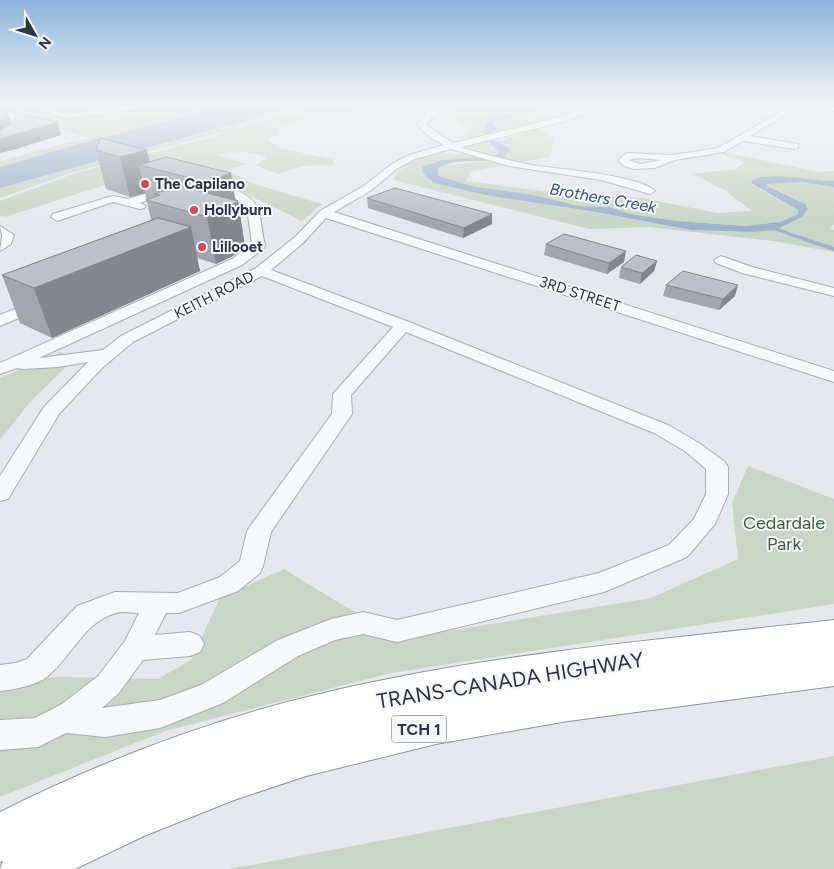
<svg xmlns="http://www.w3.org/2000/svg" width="834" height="869" font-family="Figtree,sans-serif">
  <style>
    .green { fill: #c9d6c5 }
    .water { fill: #9fb4cc }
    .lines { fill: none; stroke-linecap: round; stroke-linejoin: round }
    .stream-far1 { stroke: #9fb4cc; stroke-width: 3 }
    .stream { stroke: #9fb4cc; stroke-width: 4 }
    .minor-casing { stroke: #a9aeb7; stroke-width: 2 }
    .highway-casing { stroke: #8b94a3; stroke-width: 2 }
    .minor { fill: #f7f8fa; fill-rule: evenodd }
    .highway { fill: #fff; fill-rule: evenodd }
    .wall { fill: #a1a5ae }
    .shaded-wall { fill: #83868d }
    .building { fill: #bbc0ca; stroke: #83868d }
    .poi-dot { fill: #d1495b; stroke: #f4f6f9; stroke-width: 2 }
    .labels { text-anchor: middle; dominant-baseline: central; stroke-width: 4; stroke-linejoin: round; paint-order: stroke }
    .far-poi-label { font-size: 15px; font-weight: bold; fill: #2b3445; stroke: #f4f6f9; text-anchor: start }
    .far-street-label { font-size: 15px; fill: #2b3445; stroke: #f4f6f9 }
    .far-water-label { font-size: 16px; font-style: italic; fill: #34527a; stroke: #f4f6f9 }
    .shield { fill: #f4f6f9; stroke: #676e7b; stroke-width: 1 }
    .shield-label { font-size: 16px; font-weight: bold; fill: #2b3445 }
    .park-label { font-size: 18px; fill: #3f6138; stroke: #f4f6f9 }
    .near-street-label { font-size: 21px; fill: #2b3445; stroke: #f4f6f9 }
  </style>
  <rect width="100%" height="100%" fill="#e4e7ec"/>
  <g class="green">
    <path d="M 0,102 L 279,102 L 227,106 L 199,111 L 0,167 L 0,161 L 87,138 L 0,108 Z"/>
    <path d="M 313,102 L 327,102 L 291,109 L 229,130 L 71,173 L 0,198 L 0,188 Z"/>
    <path d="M 332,102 L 382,102 L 375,104 L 384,107 L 383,111 C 370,110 350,108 341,118 C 318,116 299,121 278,128 L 278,133 L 268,139 L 275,147 L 334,160 L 334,165 L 303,166 L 278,174 L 255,165 L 267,158 C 247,148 236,154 216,154 L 247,164 L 227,170 L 254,184 L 322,204 L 302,221 L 209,176 L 139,174 L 5,217 L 0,215 L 0,201 L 73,174 L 215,136 L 292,110 Z"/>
    <path d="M 480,102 L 518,102 L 523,107 L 520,111 L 488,120 L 485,129 L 483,131 L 484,135 L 465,139 L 471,130 L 443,114 Z"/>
    <path d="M 528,102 L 544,102 L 539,111 L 562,118 L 495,133 L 496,129 L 494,123 L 514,116 L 529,105 Z"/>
    <path d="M 540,129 L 554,139 L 550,157 L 519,163 L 504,158 L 510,149 L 497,141 Z"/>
    <path d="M 489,140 L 492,147 L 499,152 L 494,156 L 465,146 Z"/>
    <path d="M 725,152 L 817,172 L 834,171 L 834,181 L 775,177 L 752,180 L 751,184 L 798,210 L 798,214 L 780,222 L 745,226 L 677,221 L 630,214 L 610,207 L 579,206 L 534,195 L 472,186 L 440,176 L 438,168 L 444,165 L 494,161 L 508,165 L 472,171 L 466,181 L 558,193 L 643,198 L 717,213 L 752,211 L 726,191 L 693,174 L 736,169 L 744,162 L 718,153 Z"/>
    <path d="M 465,153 L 484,158 L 442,160 L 429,163 L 424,174 L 429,178 L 491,196 L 596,212 L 691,230 L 733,232 L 775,230 L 802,217 L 807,209 L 805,204 L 766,185 L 767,184 L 803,182 L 834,187 L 834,224 L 830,229 L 834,230 L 834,252 L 773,241 L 648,227 L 590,229 L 393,180 C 398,166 423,155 437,154 C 446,152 455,155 465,153 Z"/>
    <path d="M 61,352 L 73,360 L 30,402 L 0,440 L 0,378 Z"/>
    <path d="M 748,466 L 834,499 L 834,604 L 391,673 L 165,731 L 0,797 L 0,681 L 62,677 L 158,679 L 191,660 L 220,598 L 284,569 L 341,604 L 405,638 L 651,598 L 738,559 L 732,503 Z"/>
    <path d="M 834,756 L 834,869 L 230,869 Z"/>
  </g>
  <g class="water">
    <path d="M 239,102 L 269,104 L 279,102 L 313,102 L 0,188 L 0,167 L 93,140 Z"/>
    <path d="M 518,102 L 530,102 L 529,105 L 535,108 L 528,113 L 494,123 L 496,129 L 492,136 L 494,139 L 510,149 L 504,158 C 483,164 457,157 438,168 L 439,176 L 472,186 L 534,195 L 579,206 L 610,207 L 630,214 L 677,221 L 745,226 L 780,222 L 798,214 L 798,210 L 751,183 L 752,180 C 772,171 811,181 834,181 L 834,187 L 803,182 L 767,184 L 767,186 L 805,204 L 808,209 L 802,217 L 775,230 L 750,232 L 691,230 L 596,212 L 491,196 L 438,184 C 431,181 426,177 422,171 L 423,166 L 442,160 L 494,156 L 499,152 C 492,146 486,139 483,131 L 485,129 L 485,123 C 496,114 515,117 523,107 Z"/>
  </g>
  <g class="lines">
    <path class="stream-far1" d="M 770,227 L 807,240"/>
    <path class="stream" d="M 804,239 L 834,249"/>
    <g class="minor-casing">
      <g id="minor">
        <path d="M 13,102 L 27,102 L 42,105 L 66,114 L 161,102 L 180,102 L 176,104 L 65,118 L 40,109 Z"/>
        <path d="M 451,102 L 458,103 L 434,116 L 426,125 L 453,143 L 557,118 L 605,102 L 615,102 L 563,122 L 461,147 C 484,155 508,160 532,165 C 557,169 640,175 655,191 L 650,194 L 601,180 L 509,166 L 451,149 L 415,159 L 398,168 L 370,191 L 334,212 L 834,371 L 834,382 L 326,218 L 303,243 L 271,270 L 409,322 L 668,425 L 699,443 L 725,462 L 728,467 L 728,494 L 715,524 L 687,557 L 604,592 L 397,642 L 363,634 L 335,640 L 298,656 L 223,703 L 160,728 L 105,737 L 66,733 L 38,747 L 0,750 L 0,720 L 35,718 L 62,704 L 98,676 L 125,641 L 139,613 C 132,613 123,611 116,613 C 84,622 72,656 48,676 C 36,686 15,689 0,691 L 0,665 L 16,663 L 27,659 L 77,606 L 115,592 L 178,593 L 220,577 L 240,561 L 247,531 L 251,525 L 332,414 L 333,394 L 393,327 L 262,276 L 133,342 L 102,368 L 59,414 L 8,499 L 0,501 L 0,476 L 44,407 L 88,362 L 58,367 L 23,369 L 17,368 L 0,374 L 0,363 L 232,259 L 252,244 L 247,208 L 232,196 L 205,186 L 204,184 L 205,182 C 213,180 221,185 228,187 C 267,201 257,213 265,245 L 264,248 L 242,265 L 39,358 L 103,350 L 121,336 L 256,268 L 295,237 L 320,211 L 362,187 L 392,164 L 409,155 L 444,145 L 431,138 L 417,125 L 428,112 ZM 406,332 L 654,433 L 685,451 L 706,469 L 706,494 L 694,519 L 669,545 L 599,573 L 397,620 L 363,612 L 331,619 L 278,640 L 201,685 L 160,700 L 102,708 L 118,694 L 143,660 L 190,656 L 200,652 L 204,644 L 200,636 L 190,632 L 155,635 L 166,613 L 179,613 L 238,591 L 260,573 L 263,566 L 271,532 L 352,414 L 351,395 Z"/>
        <path d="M 782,102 L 799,102 L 834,107 L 834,111 L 800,106 L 750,136 L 798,144 L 798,148 L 795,149 L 743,141 L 724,152 L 675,160 L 655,168 L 634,169 L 624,166 L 618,160 L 627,153 L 672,155 L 718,148 L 792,105 ZM 637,158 L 662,160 L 640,164 L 629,160 Z"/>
        <path d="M 0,110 L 16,115 L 22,122 L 14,135 L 0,143 L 0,136 L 8,131 L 14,122 L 0,115 Z"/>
        <path d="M 172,186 L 177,189 L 176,191 L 140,203 L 146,206 L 144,208 L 140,209 L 113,202 L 57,221 L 51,217 L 53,214 L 109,197 L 113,196 L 128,199 Z"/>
        <path d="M 0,226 L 14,235 L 11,244 L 0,251 L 2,236 Z"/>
        <path d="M 721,256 L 752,267 L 834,288 L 834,296 L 742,273 L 716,263 L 714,260 Z"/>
        <path d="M 42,298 L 47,300 L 50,303 L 47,306 L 0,326 L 0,315 Z"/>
      </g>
    </g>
    <g class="highway-casing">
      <path id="highway" d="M 834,620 L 834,652 L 829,652 L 834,652 L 834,686 L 568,721 L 436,744 L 306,776 L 234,800 L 144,836 L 75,869 L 0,869 L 3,861 L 0,862 L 0,812 C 104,760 215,718 328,692 C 494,653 665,639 834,620 Z"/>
    </g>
    <use href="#minor" class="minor"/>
    <use href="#highway" class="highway"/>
  </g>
  <g class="wall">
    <path d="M 96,150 L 150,162 L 231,173 L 235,201 L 238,201 L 245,247 L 231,257 L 216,264 L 197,258 L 200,271 L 52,338 L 20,323 L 2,275 L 151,220 L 145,193 L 130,197 L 106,189 Z"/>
    <path d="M 367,198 L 492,214 L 492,224 L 463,238 L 368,208 Z"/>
    <path d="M 546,244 L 624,262 L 607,274 L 544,255 Z"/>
    <path d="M 657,261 L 654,271 L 640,284 L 619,278 L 621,267 Z"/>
    <path d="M 666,285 L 735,296 L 719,310 L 663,296 Z"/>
  </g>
  <g class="shaded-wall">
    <path d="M 7,111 L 11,123 L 7,130 L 0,135 L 0,119 Z"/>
    <path d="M 58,122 L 61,135 L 13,150 L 0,153 L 0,139 Z"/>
    <path d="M 147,150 L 151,168 L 139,165 L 145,193 L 130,197 L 120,157 Z"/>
    <path d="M 231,173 L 236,203 L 238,201 L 245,247 L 231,257 L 216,264 L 207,217 L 212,215 L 206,182 Z"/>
    <path d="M 492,214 L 492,224 L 463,238 L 464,228 Z"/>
    <path d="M 191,227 L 200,271 L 52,338 L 34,288 Z"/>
    <path d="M 626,251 L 624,262 L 607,274 L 609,263 Z"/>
    <path d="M 657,261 L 654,271 L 640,284 L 642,273 Z"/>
    <path d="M 738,285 L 735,296 L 719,310 L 723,299 Z"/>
  </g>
  <g class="building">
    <path d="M 0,108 L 7,111 L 3,117 L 0,119 Z"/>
    <path d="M 19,113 L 58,122 L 0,139 L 0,130 L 11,124 Z"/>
    <path d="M 100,138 L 147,150 L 120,157 L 96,150 Z"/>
    <path d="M 166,157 L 231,173 L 206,182 L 139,165 Z"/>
    <path d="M 179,186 L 238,201 L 223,211 L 207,217 L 146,200 L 160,195 L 154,194 Z"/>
    <path d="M 395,188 L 492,214 L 464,228 L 367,198 Z"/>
    <path d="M 158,218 L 191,227 L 34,288 L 2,275 Z"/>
    <path d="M 564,234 L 626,251 L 609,263 L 546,244 Z"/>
    <path d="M 636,255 L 657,261 L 642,273 L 621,267 Z"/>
    <path d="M 683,271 L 738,285 L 723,299 L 666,285 Z"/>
  </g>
  <linearGradient id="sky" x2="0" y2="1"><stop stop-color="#8bb4dd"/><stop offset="0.46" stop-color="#f3f4f6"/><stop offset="1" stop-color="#f3f4f6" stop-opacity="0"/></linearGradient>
  <rect width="834" height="223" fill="url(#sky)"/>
  <g class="poi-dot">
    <circle cx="145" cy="184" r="5"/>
    <circle cx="194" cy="210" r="5"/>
    <circle cx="202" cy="247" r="5"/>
  </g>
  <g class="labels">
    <g class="far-poi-label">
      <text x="155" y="184">The Capilano</text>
      <text x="204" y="210">Hollyburn</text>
      <text x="212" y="247">Lillooet</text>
    </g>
    <g class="far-street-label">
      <text transform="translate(580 294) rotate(18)">3RD STREET</text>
      <text transform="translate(214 295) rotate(-27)">KEITH ROAD</text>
    </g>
    <g class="far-water-label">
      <text transform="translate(603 198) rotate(10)">Brothers Creek</text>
    </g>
    <rect class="shield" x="391.5" y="715.5" width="55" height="27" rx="4"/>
    <g class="shield-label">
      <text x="419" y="729">TCH 1</text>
    </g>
    <g class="park-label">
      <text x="784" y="523">Cedardale<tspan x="784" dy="21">Park</tspan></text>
    </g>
    <g class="near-street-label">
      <text transform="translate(510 680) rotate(-9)">TRANS-CANADA HIGHWAY</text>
    </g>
  </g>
  <g transform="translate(35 35) rotate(129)" stroke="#f4f6f9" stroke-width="4" paint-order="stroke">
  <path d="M0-4L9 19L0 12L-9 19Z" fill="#2b3445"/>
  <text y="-8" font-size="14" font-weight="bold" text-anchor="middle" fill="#2b3445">N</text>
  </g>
</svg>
